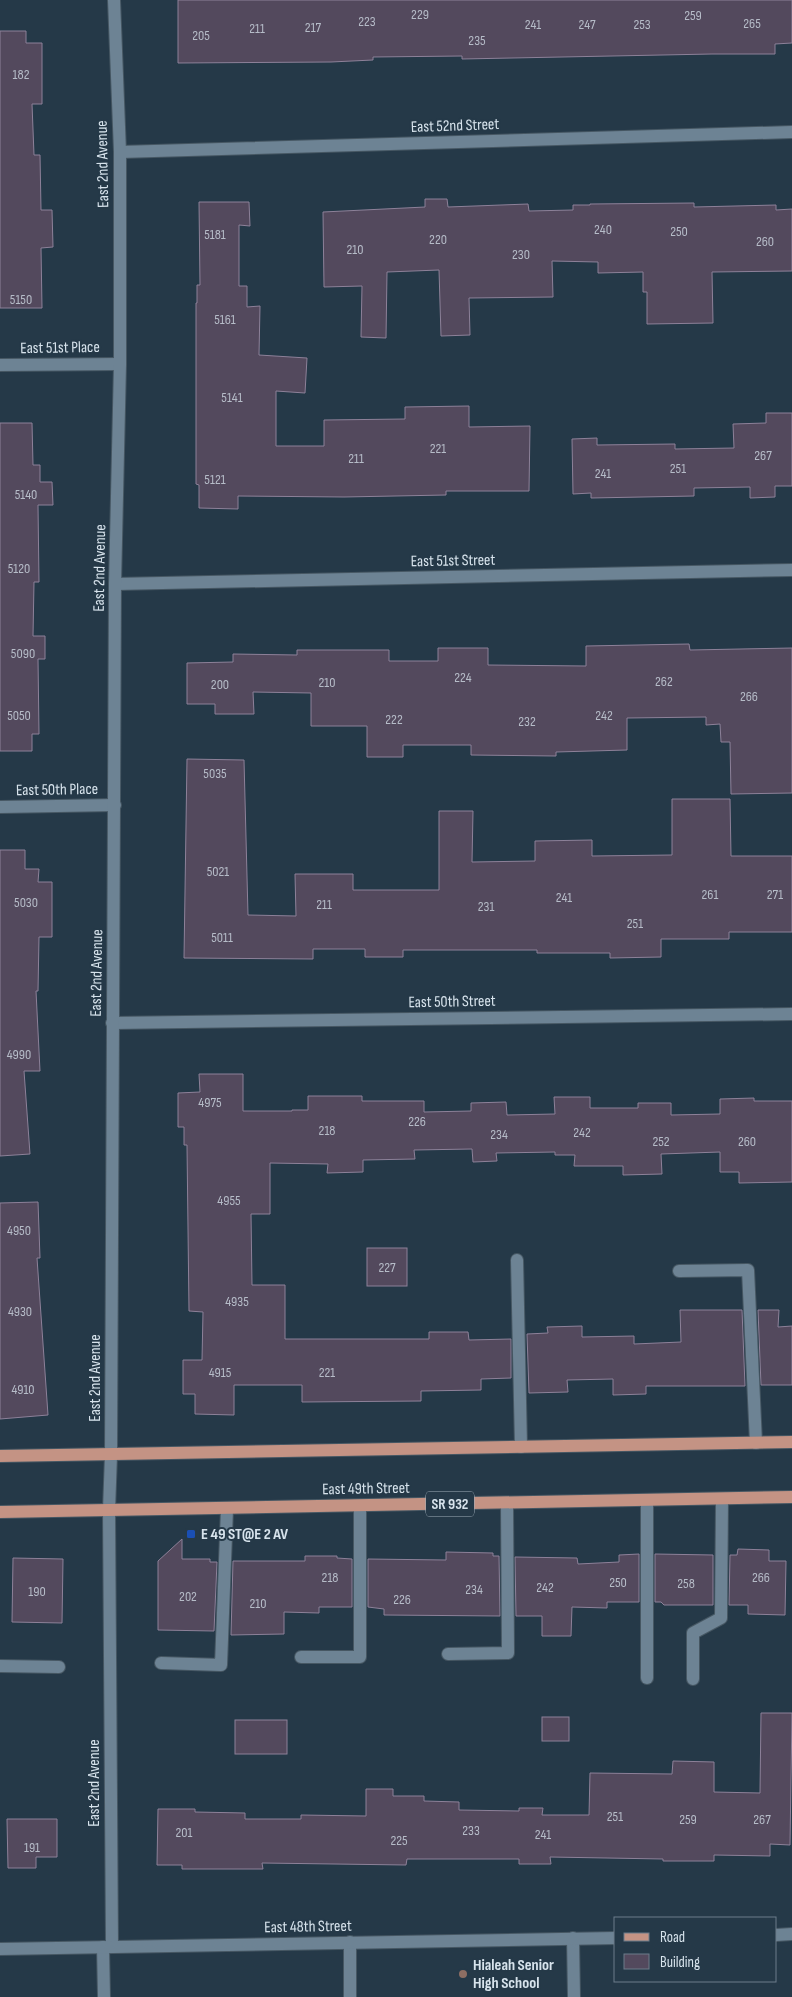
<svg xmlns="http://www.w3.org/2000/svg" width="792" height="1997" font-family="'Sofia Sans Condensed',sans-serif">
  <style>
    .building { fill: #53495d; stroke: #8d8199 }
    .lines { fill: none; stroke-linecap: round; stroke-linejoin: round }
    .service-casing { stroke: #465763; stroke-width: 14 }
    .minor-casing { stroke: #465763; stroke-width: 14 }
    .primary-casing { stroke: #465763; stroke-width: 14 }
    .service { stroke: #6d8394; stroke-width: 12 }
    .minor { stroke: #6d8394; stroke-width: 12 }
    .primary { stroke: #c49384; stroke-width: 12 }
    .transit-dot { fill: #1a4fb4; stroke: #253948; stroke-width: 2 }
    .education-dot { fill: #8d6e63; stroke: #253948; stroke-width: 2 }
    .labels { text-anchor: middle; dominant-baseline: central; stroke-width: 4; stroke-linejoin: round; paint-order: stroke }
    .number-label { font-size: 14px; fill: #b6bcc8 }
    .shield { fill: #253948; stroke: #a2b0bb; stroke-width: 1 }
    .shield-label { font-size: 15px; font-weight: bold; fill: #d7e3ec }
    .street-label { font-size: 16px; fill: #d7e3ec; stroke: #253948 }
    .poi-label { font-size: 16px; font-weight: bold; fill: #d7e3ec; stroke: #253948; text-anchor: start }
  </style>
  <rect width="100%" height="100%" fill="#253948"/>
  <g class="building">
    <path d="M 178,0 L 792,0 L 792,43 L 775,44 L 775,54 L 712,54 L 462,59 L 462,56 L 373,57 L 373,60 L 331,62 L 178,63 Z"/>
    <path d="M 0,31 L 26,31 L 26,43 L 42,43 L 42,104 L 32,104 L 34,155 L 40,155 L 41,210 L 52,210 L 53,247 L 41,248 L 42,308 L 0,308 Z"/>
    <path d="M 425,199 L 447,199 L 448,207 L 528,204 L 529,211 L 573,210 L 573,205 L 590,205 L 590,204 L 694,203 L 694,207 L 776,205 L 776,210 L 792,209 L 792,271 L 712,272 L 713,323 L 647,324 L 647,292 L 643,292 L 643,272 L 598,273 L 598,262 L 552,261 L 553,297 L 469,298 L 470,335 L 441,336 L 439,270 L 387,272 L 386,338 L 361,337 L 362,286 L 324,287 L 323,212 L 425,207 Z"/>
    <path d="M 199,202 L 249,202 L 250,226 L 239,225 L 239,286 L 247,286 L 247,307 L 260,306 L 259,355 L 307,358 L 305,393 L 276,391 L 276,446 L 324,446 L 324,420 L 405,419 L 405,407 L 469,406 L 469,427 L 530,426 L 529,491 L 446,491 L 446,495 L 344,497 L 238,496 L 238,509 L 199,508 L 199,485 L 196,484 L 196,303 L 197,303 L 197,285 L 200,285 Z"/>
    <path d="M 766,413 L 792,413 L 792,486 L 775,486 L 775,497 L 750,498 L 750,487 L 694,488 L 694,496 L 591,498 L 591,493 L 573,494 L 572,439 L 597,438 L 597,445 L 675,444 L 675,449 L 734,448 L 733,424 L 766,423 Z"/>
    <path d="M 0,423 L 32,423 L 33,465 L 40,465 L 40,482 L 52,482 L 53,505 L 38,505 L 39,582 L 34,582 L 33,636 L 45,636 L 45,659 L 38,659 L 39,734 L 32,734 L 32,751 L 0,751 Z"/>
    <path d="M 689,644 L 690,650 L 792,648 L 792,793 L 731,794 L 730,742 L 721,742 L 720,724 L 706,725 L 706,717 L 627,718 L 627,750 L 556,752 L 556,756 L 471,755 L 471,745 L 403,745 L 403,757 L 367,757 L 367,726 L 311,726 L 311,693 L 253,692 L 254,714 L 215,714 L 215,704 L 187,704 L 187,663 L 233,662 L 233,654 L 297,655 L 297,650 L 389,650 L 389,661 L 438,661 L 438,648 L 488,648 L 488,665 L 586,666 L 586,646 Z"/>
    <path d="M 187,759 L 244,760 L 248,915 L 296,916 L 295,874 L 353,874 L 353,890 L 439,890 L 439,811 L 473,811 L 472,862 L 535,861 L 535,841 L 592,840 L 592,856 L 672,855 L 672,799 L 730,799 L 731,856 L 792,856 L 792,932 L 729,932 L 729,939 L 661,939 L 661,957 L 610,958 L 610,953 L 537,953 L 537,950 L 403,950 L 403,957 L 365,957 L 365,949 L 313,949 L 313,959 L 184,958 Z"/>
    <path d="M 0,850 L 25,850 L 25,869 L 39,869 L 38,882 L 52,882 L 52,937 L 39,937 L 38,991 L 36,991 L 40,1071 L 24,1071 L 30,1154 L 0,1156 Z"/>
    <path d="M 199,1074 L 243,1074 L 243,1111 L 292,1111 L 292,1110 L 308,1110 L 308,1096 L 362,1096 L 362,1101 L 424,1101 L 424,1112 L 471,1111 L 471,1103 L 506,1102 L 507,1115 L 555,1114 L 554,1097 L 590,1097 L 590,1108 L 638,1108 L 638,1103 L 671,1103 L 671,1115 L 720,1114 L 720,1099 L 754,1098 L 754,1101 L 792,1101 L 792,1182 L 739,1183 L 739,1172 L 720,1172 L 720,1152 L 661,1154 L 662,1174 L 623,1175 L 623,1166 L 574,1166 L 575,1155 L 555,1155 L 555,1152 L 496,1153 L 497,1161 L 473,1162 L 472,1149 L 414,1150 L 415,1159 L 363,1160 L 363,1172 L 327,1173 L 328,1164 L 270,1163 L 270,1214 L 251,1214 L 252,1285 L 285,1285 L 285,1339 L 429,1339 L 429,1332 L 468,1332 L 469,1340 L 511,1339 L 511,1378 L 481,1379 L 481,1390 L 421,1391 L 421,1401 L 302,1402 L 302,1385 L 234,1385 L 234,1415 L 195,1414 L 195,1394 L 183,1394 L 183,1360 L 202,1360 L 203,1312 L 189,1311 L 187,1145 L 184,1145 L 184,1127 L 178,1127 L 178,1093 L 200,1092 Z"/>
    <path d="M 38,1202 L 40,1258 L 37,1258 L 48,1415 L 0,1419 L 0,1203 Z"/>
    <rect x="367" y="1248" width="40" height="38"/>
    <path d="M 680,1310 L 742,1310 L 745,1386 L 646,1386 L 646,1394 L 613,1395 L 613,1379 L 567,1380 L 568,1392 L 529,1393 L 527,1334 L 548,1333 L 547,1327 L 582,1326 L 582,1337 L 634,1336 L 634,1344 L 681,1342 Z"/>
    <path d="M 758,1310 L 779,1310 L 778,1327 L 792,1326 L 792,1385 L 761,1385 Z"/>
    <path d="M 182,1539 L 182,1559 L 210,1559 L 210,1562 L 217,1562 L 214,1631 L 158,1630 L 158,1561 Z"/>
    <path d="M 738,1549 L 769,1550 L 769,1561 L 786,1561 L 785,1615 L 748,1614 L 748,1605 L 729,1605 L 730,1555 L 737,1555 Z"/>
    <path d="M 446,1552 L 493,1553 L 493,1556 L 499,1556 L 500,1616 L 384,1615 L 384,1609 L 368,1607 L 368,1559 L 446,1560 Z"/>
    <path d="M 639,1554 L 639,1602 L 607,1602 L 607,1608 L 572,1607 L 571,1636 L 542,1636 L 542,1616 L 516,1616 L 515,1557 L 577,1558 L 578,1564 L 619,1562 L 619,1555 Z"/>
    <path d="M 655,1554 L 713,1555 L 713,1605 L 664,1605 L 661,1602 L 655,1602 Z"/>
    <path d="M 305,1556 L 337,1556 L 337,1558 L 352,1559 L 352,1607 L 319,1607 L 319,1613 L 284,1612 L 284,1634 L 231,1635 L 233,1561 L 305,1561 Z"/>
    <path d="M 13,1558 L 63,1559 L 62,1623 L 12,1622 Z"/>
    <path d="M 761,1713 L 792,1713 L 790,1845 L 770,1844 L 770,1856 L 714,1855 L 714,1861 L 663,1861 L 663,1859 L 550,1857 L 551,1864 L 519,1864 L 519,1859 L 407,1859 L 406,1865 L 262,1863 L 263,1869 L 182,1869 L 182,1865 L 157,1865 L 158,1809 L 195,1809 L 195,1812 L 245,1813 L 245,1819 L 301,1819 L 301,1815 L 366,1816 L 366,1789 L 393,1789 L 393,1796 L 424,1796 L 424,1801 L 459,1802 L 459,1810 L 519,1811 L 519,1808 L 543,1808 L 542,1815 L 589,1815 L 590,1773 L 672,1774 L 673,1761 L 714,1762 L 714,1792 L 760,1793 Z"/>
    <rect x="542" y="1717" width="27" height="24"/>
    <rect x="235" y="1720" width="52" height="34"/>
    <path d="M 7,1819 L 57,1819 L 57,1857 L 36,1857 L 36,1868 L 8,1868 Z"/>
  </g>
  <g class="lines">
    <g class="service-casing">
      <g id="service">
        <path d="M 517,1260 L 521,1447"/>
        <path d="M 679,1271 L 748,1270 L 756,1443"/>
        <path d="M 647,1500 L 647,1678"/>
        <path d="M 448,1654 L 508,1653 L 507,1504"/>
        <path d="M 301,1657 L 360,1657 L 360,1506"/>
        <path d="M 161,1663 L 221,1665 L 227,1509"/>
        <path d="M 0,1666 L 59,1667"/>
        <path d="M 693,1679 L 693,1633 L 721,1618 L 722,1499"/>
        <path d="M 573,1938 L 574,1997"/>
        <path d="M 350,1942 L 350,1997"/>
        <path d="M 103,1947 L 104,1997"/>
      </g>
    </g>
    <g class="minor-casing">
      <g id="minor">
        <path d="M 120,152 L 792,132"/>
        <path d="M 0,365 L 120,364"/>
        <path d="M 115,584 L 792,570"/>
        <path d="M 0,807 L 115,805"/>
        <path d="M 112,1023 L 792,1014"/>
        <path d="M 776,1935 L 792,1934"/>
        <path d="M 112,1947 L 109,1510 L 111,1455 L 115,584 L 120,364 L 120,152 L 114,0"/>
        <path d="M 0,1949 L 616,1938"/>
      </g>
    </g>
    <g class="primary-casing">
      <g id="primary">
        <path d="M 0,1456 L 792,1442"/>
        <path d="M 0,1512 L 792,1497"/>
      </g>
    </g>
    <use href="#service" class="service"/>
    <use href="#minor" class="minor"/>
    <use href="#primary" class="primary"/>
  </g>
  <rect class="transit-dot" x="186" y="1529" width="10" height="10" rx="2.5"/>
  <circle class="education-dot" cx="463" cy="1974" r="5"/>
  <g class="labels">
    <g class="number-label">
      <text x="420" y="14">229</text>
      <text x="693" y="15">259</text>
      <text x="367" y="21">223</text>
      <text x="752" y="23">265</text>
      <text x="533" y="24">241</text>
      <text x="587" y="24">247</text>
      <text x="642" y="24">253</text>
      <text x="313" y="27">217</text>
      <text x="257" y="28">211</text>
      <text x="201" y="35">205</text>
      <text x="477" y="40">235</text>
      <text x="21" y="74">182</text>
      <text x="603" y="229">240</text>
      <text x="679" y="231">250</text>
      <text x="215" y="234">5181</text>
      <text x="438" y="239">220</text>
      <text x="765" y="241">260</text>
      <text x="355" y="249">210</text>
      <text x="521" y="254">230</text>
      <text x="21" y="299">5150</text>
      <text x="225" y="319">5161</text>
      <text x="232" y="397">5141</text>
      <text x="438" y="448">221</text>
      <text x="763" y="455">267</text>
      <text x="356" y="458">211</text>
      <text x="678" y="468">251</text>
      <text x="603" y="473">241</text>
      <text x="215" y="479">5121</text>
      <text x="26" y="494">5140</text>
      <text x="19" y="568">5120</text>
      <text x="23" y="653">5090</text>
      <text x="463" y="677">224</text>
      <text x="664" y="681">262</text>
      <text x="327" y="682">210</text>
      <text x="220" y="684">200</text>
      <text x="749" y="696">266</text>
      <text x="19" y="715">5050</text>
      <text x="604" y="715">242</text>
      <text x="394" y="719">222</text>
      <text x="527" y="721">232</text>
      <text x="215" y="773">5035</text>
      <text x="218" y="871">5021</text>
      <text x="710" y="894">261</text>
      <text x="775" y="894">271</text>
      <text x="564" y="897">241</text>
      <text x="26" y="902">5030</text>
      <text x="324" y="904">211</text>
      <text x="486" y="906">231</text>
      <text x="635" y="923">251</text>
      <text x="222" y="937">5011</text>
      <text x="19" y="1054">4990</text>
      <text x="210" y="1102">4975</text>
      <text x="417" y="1121">226</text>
      <text x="327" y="1130">218</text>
      <text x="582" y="1132">242</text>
      <text x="499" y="1134">234</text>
      <text x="661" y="1141">252</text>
      <text x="747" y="1141">260</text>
      <text x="229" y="1200">4955</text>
      <text x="19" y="1230">4950</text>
      <text x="387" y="1267">227</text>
      <text x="237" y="1301">4935</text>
      <text x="20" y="1311">4930</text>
      <text x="220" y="1372">4915</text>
      <text x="327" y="1372">221</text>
      <text x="23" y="1389">4910</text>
      <text x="330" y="1577">218</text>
      <text x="761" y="1577">266</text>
      <text x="618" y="1582">250</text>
      <text x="686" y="1583">258</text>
      <text x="545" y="1587">242</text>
      <text x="474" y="1589">234</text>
      <text x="37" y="1591">190</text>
      <text x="188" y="1596">202</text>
      <text x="402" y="1599">226</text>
      <text x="258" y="1603">210</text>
      <text x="615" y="1816">251</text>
      <text x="688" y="1819">259</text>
      <text x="762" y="1819">267</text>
      <text x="471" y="1830">233</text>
      <text x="184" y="1832">201</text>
      <text x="543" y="1834">241</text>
      <text x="399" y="1840">225</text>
      <text x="32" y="1847">191</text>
    </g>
    <rect class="shield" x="426" y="1491.5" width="48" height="25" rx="4"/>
    <g class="shield-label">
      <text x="450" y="1504">SR 932</text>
    </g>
    <g class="street-label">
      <text transform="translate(455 126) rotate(-2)">East 52nd Street</text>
      <text transform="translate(103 164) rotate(-91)">East 2nd Avenue</text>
      <text transform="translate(60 348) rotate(-1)">East 51st Place</text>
      <text transform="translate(453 561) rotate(-1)">East 51st Street</text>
      <text transform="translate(100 568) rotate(-89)">East 2nd Avenue</text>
      <text transform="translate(57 790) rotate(-1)">East 50th Place</text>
      <text transform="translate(97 973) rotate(-89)">East 2nd Avenue</text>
      <text transform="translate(452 1002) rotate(-1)">East 50th Street</text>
      <text transform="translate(95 1378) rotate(-90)">East 2nd Avenue</text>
      <text transform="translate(366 1489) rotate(-1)">East 49th Street</text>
      <text transform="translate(94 1783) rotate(-90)">East 2nd Avenue</text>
      <text transform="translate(308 1927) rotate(-1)">East 48th Street</text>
    </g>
    <g class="poi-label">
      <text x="201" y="1534">E 49 ST@E 2 AV</text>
      <text x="473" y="1965">Hialeah Senior<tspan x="473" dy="18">High School</tspan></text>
    </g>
  </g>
  <rect x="614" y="1917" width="162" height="65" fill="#253948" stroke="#6c7d8a"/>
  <rect x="624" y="1933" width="25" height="8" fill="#c49384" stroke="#6c7d8a"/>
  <text x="660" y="1942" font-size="15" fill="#d7e3ec">Road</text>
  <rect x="624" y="1954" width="25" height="15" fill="#53495d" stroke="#6c7d8a"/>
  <text x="660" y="1967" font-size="15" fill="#d7e3ec">Building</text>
</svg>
